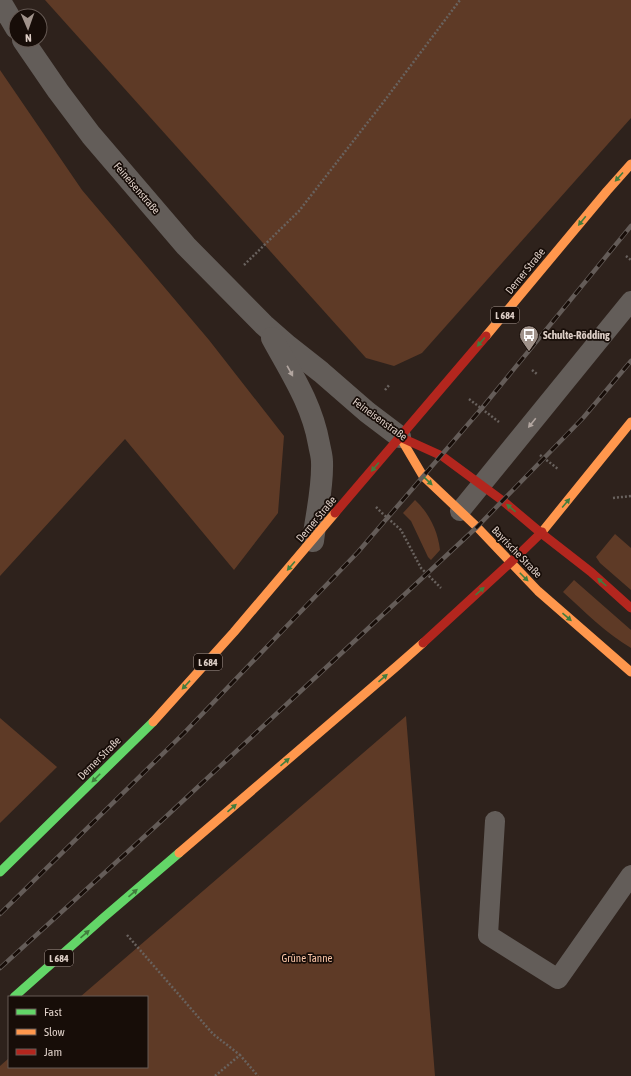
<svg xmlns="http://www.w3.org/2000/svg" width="631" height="1076" font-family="'Asap Condensed',sans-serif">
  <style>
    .green { fill: #5e3a26 }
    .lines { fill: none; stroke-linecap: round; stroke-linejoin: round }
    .path { stroke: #69625e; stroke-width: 2.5; stroke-dasharray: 2 2; stroke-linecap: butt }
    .lane { stroke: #635d59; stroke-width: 20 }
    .street { stroke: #635d59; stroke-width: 22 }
    .fast { stroke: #63d668; stroke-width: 9 }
    .slow { stroke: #ff974d; stroke-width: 9 }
    .jam { stroke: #b3261e; stroke-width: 9 }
    .rail-casing { stroke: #645c58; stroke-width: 4.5 }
    .rail { stroke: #170d08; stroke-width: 3; stroke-dasharray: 9; stroke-linecap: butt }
    .oneway { fill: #417c3d }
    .oneway2 { fill: #b2a6a0 }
    .labels { text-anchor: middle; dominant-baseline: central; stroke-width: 3.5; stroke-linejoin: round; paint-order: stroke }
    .shield { fill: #170d08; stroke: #a2948d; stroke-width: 1 }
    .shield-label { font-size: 10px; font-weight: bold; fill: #ddcec6 }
    .street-label { font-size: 11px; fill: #ddcec6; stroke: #170d08 }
    .poi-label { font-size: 11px; font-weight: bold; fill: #ddcec6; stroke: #170d08; text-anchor: start }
    .park-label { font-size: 11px; fill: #f9c4a6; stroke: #170d08 }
  </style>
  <rect width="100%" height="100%" fill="#2e221c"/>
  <g class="green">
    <path d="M 45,0 L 631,0 L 631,118 L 422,353 L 394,366 L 366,358 Z"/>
    <path d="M 0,70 L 82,190 L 209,340 L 284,436 L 278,513 L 234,570 L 125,439 L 0,576 Z"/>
    <path d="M 415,500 C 429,513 438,531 440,550 L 431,560 L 428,557 L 411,521 L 403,513 Z"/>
    <path d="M 615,534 L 631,548 L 631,590 L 600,563 L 596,557 Z"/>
    <path d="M 574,580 L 631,630 L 631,648 C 607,634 584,611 563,592 Z"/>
    <path d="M 406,716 L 435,1076 L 0,1076 L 0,1066 L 9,1058 L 9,1067 L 147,1067 L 147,997 L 80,997 Z"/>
    <path d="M 0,718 L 57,767 L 0,823 Z"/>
  </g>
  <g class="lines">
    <g class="path">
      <path d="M 626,256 L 631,260"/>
      <path d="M 244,265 L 299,211 L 382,104 L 460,0"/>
      <path d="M 532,370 L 537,374"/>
      <path d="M 385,390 L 390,384"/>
      <path d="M 469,399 L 499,422"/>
      <path d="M 540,455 L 558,469"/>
      <path d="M 613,498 L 631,496"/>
      <path d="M 376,507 L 382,513 L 401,530 L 421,568 L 441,588"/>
      <path d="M 127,935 L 213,1034 L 240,1055"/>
      <path d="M 215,1076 L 240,1055 L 258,1076"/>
    </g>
    <g class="lane">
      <path d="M 460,511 L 631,301"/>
      <path d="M 495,821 L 488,935 L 558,979 L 631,875"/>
    </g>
    <g class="street">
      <path d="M 0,1 L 16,28"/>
      <path d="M 23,40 L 58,91 L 91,135 L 186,246 L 264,325 L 288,346 L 321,372 L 367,412 L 400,437"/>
      <path d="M 272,338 C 291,373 312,404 319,444 C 320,450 322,456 322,462 C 323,488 316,516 313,541"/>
    </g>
    <g class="fast">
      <path d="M 0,872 L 153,722"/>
      <path d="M 14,997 L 103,918 L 179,853"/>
    </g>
    <g class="slow">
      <path d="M 486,336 L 607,191 L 631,164"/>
      <path d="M 400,437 L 423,476 L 477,527 L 538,591 L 631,672"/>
      <path d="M 542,532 L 631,422"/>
      <path d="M 153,722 L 234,632 L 335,513"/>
      <path d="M 179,853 L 397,666 L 423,643"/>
    </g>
    <g class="jam">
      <path d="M 400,437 L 442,456 L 503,501 L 541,533 L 591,572 L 631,608"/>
      <path d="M 335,513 L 486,336"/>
      <path d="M 423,643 L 510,563 L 542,532"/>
    </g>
    <g class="rail-casing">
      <g id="rail">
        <path d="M 0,914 L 184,733 L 358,552 L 482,408 L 631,226"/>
        <path d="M 0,968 L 157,825 L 477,527 L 583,418 L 631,361"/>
      </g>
    </g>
    <use href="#rail" class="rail"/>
  </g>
  <defs><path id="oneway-solid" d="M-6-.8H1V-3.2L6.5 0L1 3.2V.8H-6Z"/></defs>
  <g class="oneway">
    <use href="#oneway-solid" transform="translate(619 177) rotate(132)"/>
    <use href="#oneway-solid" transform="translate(582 221) rotate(129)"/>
    <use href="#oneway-solid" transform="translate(481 342) rotate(131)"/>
    <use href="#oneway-solid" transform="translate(375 467) rotate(130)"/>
    <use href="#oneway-solid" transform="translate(428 481) rotate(43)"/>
    <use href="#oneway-solid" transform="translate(566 503) rotate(-50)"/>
    <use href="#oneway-solid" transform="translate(511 508) rotate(-140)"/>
    <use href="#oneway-solid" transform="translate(291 566) rotate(131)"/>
    <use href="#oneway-solid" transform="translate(524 577) rotate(45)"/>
    <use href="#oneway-solid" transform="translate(602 582) rotate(-138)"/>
    <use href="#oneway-solid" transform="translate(480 591) rotate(-42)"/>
    <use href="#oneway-solid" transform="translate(567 617) rotate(41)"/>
    <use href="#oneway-solid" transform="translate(383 678) rotate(-41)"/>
    <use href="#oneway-solid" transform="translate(186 685) rotate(133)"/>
    <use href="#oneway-solid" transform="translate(285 762) rotate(-41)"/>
    <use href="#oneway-solid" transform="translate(96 778) rotate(135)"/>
    <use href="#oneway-solid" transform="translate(232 808) rotate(-41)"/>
    <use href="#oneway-solid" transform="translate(133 893) rotate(-41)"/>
    <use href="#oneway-solid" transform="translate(85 934) rotate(-41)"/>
  </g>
  <g class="oneway2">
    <use href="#oneway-solid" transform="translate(290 371) rotate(61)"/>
    <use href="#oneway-solid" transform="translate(532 423) rotate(129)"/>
  </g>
  <defs>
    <g id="bus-pin" transform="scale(1)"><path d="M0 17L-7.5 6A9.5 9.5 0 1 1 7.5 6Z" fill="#a0928a" stroke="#170d08"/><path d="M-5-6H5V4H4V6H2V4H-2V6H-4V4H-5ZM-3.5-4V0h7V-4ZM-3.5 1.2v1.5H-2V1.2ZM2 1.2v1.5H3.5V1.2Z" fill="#fff"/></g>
  </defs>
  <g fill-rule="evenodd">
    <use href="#bus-pin" x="529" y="335"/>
  </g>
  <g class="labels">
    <g class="shield">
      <rect x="491" y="307" width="28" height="16" rx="3"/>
      <rect x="194" y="654" width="28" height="16" rx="3"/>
      <rect x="45" y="950" width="28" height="16" rx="3"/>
    </g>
    <g class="shield-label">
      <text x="505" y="315">L 684</text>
      <text x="208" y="662">L 684</text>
      <text x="59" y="958">L 684</text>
    </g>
    <g class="street-label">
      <text transform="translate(137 188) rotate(49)">Feineisenstraße</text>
      <text transform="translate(525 271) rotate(-51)">Derner Straße</text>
      <text transform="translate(380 419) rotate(36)">Feineisenstraße</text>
      <text transform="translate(316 519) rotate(-50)">Derner Straße</text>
      <text transform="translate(517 552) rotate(46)">Bayrische Straße</text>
      <text transform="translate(99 758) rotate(-45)">Derner Straße</text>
    </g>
    <g class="poi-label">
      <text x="543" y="335">Schulte-Rödding</text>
    </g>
    <g class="park-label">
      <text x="307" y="958">Grüne Tanne</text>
    </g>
  </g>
  <rect x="8" y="996" width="140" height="72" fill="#170d08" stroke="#665a54"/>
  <rect x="16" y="1009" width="20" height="6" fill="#63d668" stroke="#665a54"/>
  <text x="44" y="1016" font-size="12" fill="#ddcec6">Fast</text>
  <rect x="16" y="1029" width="20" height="6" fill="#ff974d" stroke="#665a54"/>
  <text x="44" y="1036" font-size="12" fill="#ddcec6">Slow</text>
  <rect x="16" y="1049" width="20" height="6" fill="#b3261e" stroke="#665a54"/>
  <text x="44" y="1056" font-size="12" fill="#ddcec6">Jam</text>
  <g transform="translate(28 28) rotate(178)"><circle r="19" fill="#170d08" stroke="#665a54"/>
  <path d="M0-3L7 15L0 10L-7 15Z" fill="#a0928a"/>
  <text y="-6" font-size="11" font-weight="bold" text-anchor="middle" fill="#ddcec6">N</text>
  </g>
</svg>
